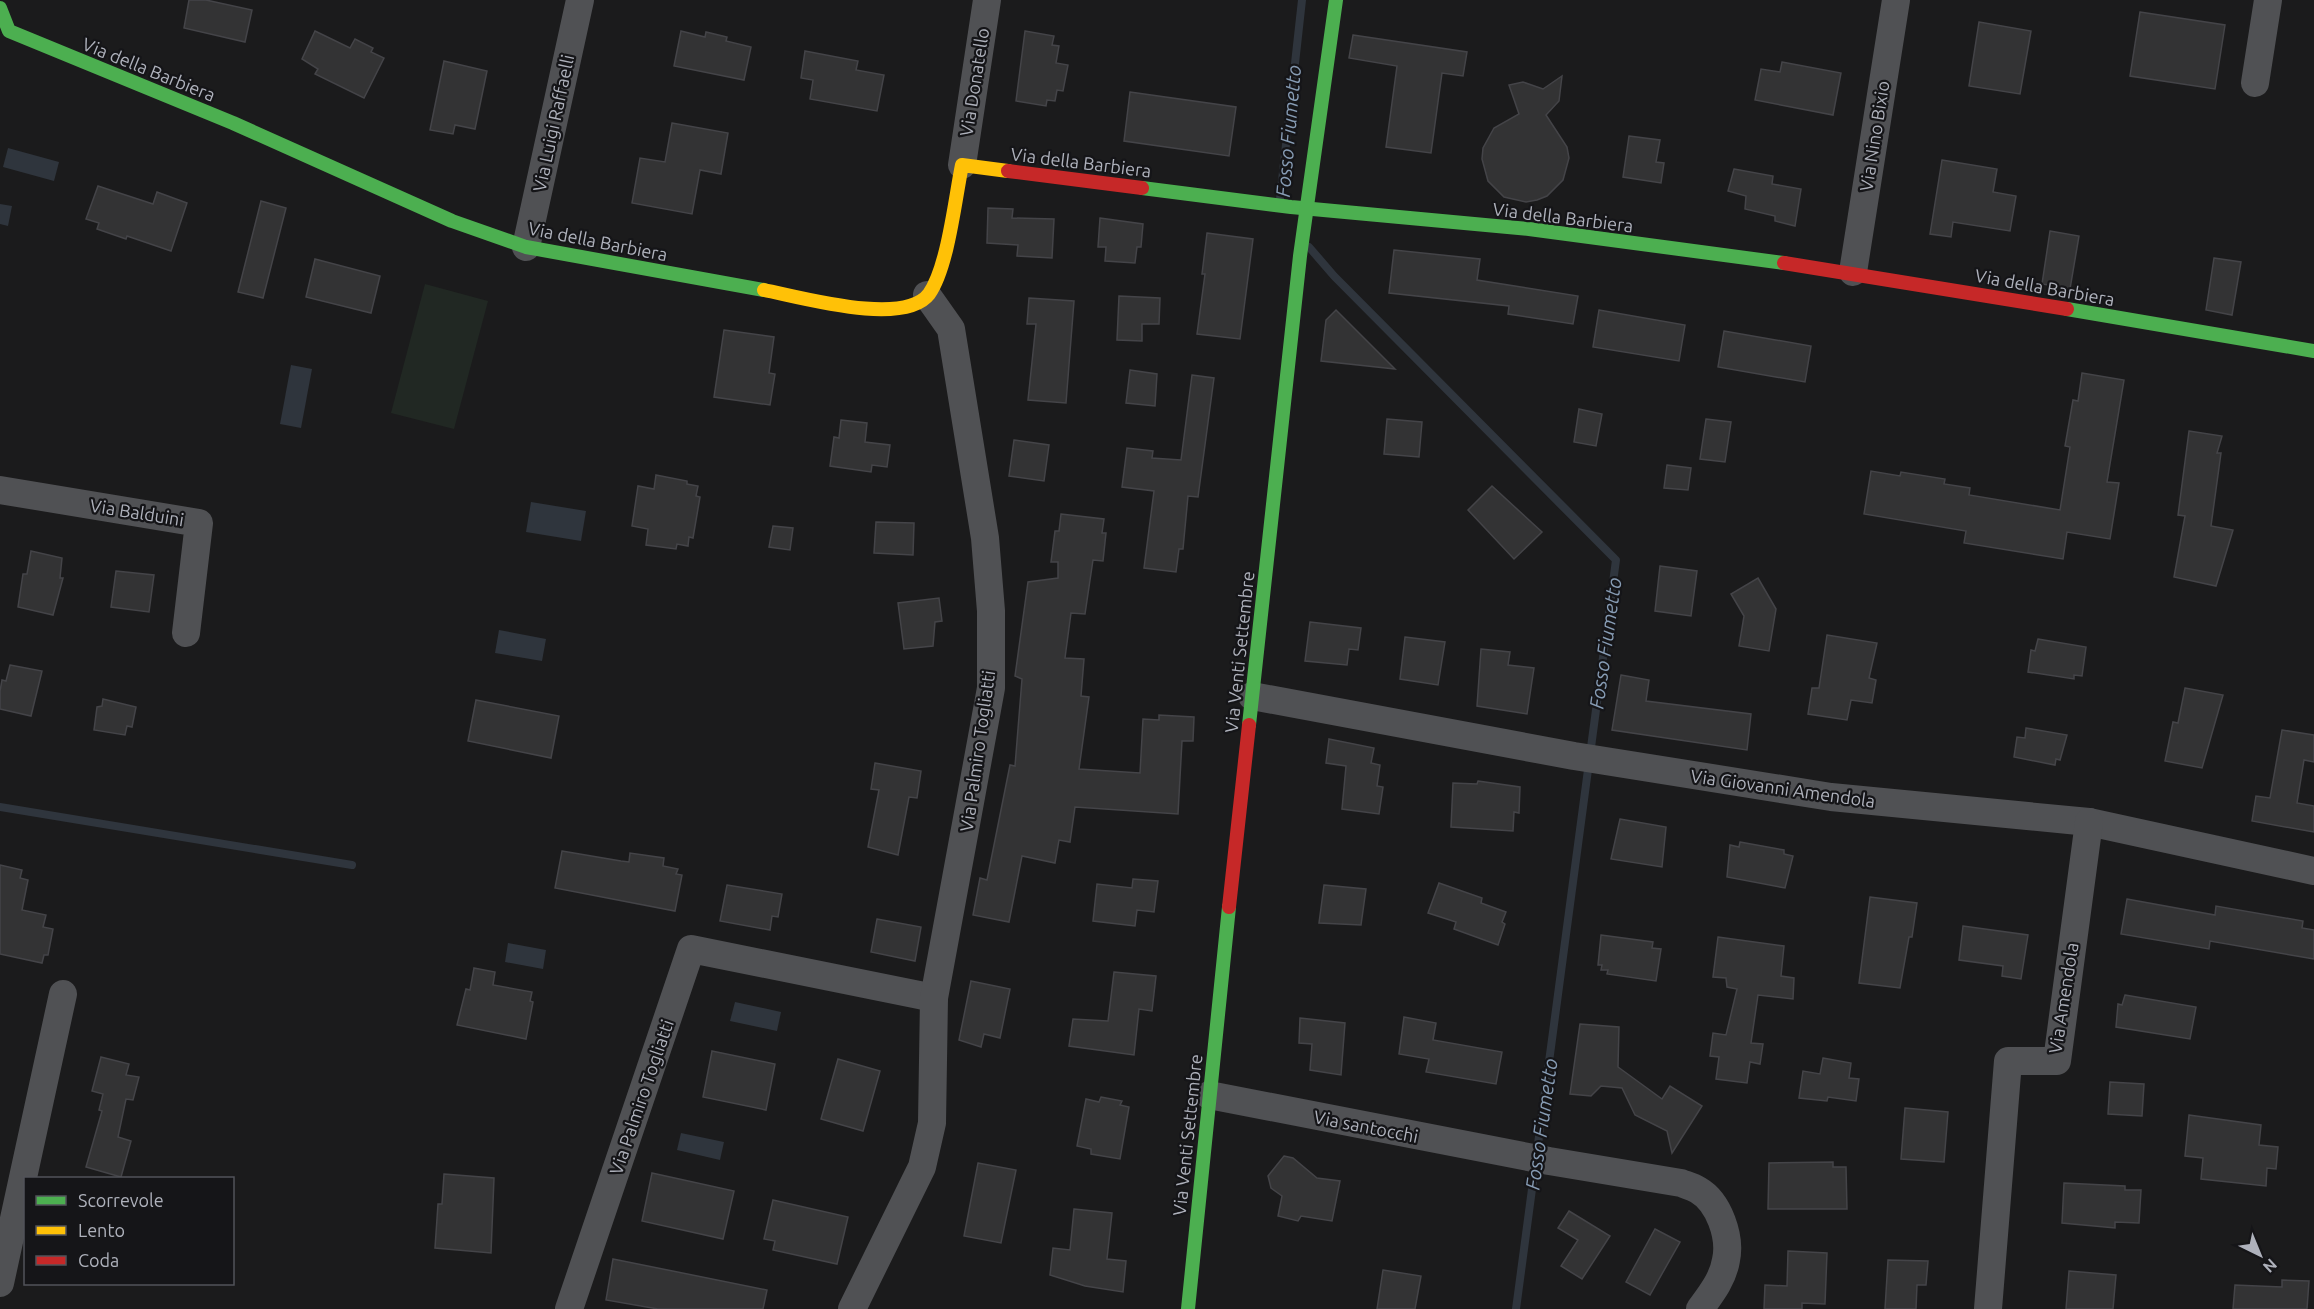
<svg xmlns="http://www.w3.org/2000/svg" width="2314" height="1309" font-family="Ubuntu,sans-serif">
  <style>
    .green { fill: #212823 }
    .water { fill: #2f353d }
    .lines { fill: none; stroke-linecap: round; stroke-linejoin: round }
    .stream { stroke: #2f353d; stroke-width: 8 }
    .building { fill: #333334; stroke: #444448; stroke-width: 1.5 }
    .street { stroke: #505154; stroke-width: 28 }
    .fast { stroke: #4caf50; stroke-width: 14 }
    .slow { stroke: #ffc107; stroke-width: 14 }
    .jam { stroke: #c62828; stroke-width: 14 }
    .labels { text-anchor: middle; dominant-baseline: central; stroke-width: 4.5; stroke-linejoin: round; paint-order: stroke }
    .street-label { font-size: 18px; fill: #aeb1bb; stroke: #151518 }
    .water-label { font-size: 20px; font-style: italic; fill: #879cb4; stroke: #151518 }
  </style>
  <rect width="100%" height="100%" fill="#1b1b1c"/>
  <path class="green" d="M 425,284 L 488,301 L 454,429 L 391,413 Z"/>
  <g class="water">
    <path d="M 8,148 L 59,162 L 54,181 L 3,167 Z"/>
    <path d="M 0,204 L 12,206 L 8,226 L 0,224 Z"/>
    <path d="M 291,365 L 312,369 L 301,428 L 280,424 Z"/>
    <path d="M 531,502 L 586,511 L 581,541 L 526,532 Z"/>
    <path d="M 499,630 L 546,639 L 542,661 L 495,653 Z"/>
    <path d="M 508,943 L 546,950 L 543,969 L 505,962 Z"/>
    <path d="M 735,1002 L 781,1012 L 777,1031 L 730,1021 Z"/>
    <path d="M 681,1133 L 724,1142 L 720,1160 L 677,1150 Z"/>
  </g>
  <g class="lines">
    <g class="stream">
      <path d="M 1280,199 L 1302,0"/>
      <path d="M 1309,247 L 1334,276 L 1616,560 L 1516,1309"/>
      <path d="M 0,807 L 352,865"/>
    </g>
  </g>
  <g class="building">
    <path d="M 189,0 L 206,0 L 252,10 L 245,42 L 184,28 Z"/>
    <path d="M 2140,12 L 2225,25 L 2215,89 L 2130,76 Z"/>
    <path d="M 1979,22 L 2031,31 L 2020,94 L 1969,86 Z"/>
    <path d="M 315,31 L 350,48 L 355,39 L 373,48 L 371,52 L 384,58 L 364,98 L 315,74 L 318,69 L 302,59 Z"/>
    <path d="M 681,31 L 705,37 L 706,32 L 727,37 L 726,41 L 751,47 L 744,80 L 674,66 Z"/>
    <path d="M 1025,31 L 1054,36 L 1052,45 L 1059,46 L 1056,63 L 1068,65 L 1063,91 L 1057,90 L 1055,101 L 1047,100 L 1046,106 L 1016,101 Z"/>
    <path d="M 1353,35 L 1467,52 L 1463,76 L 1442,73 L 1431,153 L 1386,147 L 1397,66 L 1349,58 Z"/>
    <path d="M 805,51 L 858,61 L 856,70 L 884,75 L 877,111 L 810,99 L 813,80 L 801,78 Z"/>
    <path d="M 444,61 L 487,71 L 475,129 L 455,125 L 453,134 L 430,130 Z"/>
    <path d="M 1782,62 L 1841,73 L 1833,115 L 1755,100 L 1761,69 L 1780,72 Z"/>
    <path d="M 1562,76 L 1559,101 L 1546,115 L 1567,147 L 1569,158 L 1563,180 L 1547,196 L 1537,200 L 1526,202 L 1504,197 L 1488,181 L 1482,159 L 1483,148 L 1494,128 L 1519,114 L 1509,85 L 1523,82 L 1543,89 Z"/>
    <path d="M 1130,92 L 1236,107 L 1229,156 L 1124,141 Z"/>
    <path d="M 672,123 L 728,133 L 721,174 L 700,170 L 692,214 L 632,203 L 640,158 L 665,162 Z"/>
    <path d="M 1629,136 L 1660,140 L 1656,162 L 1664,163 L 1661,183 L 1623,177 Z"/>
    <path d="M 1942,160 L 1997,169 L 1993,192 L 2016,196 L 2010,231 L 1953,222 L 1951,237 L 1930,234 Z"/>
    <path d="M 1734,169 L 1773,176 L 1772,184 L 1801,189 L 1795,226 L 1775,221 L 1775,216 L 1745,209 L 1746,196 L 1728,191 Z"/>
    <path d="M 98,186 L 153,204 L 157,192 L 187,203 L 171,251 L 127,236 L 126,239 L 97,229 L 99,223 L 86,219 Z"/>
    <path d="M 261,201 L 286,208 L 263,298 L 238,292 Z"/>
    <path d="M 988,208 L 1013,209 L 1012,218 L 1054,219 L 1052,258 L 1017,256 L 1018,245 L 987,243 Z"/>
    <path d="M 1100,218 L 1143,224 L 1141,247 L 1137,247 L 1135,263 L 1105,261 L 1106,247 L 1098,247 Z"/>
    <path d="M 2050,231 L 2079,236 L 2070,289 L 2042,284 Z"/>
    <path d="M 1207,233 L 1253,239 L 1240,339 L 1197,334 L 1205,274 L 1202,274 Z"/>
    <path d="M 1394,250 L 1480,259 L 1477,280 L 1578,296 L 1573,324 L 1508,314 L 1509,306 L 1389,293 Z"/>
    <path d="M 2214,258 L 2241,262 L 2232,315 L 2206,310 Z"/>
    <path d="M 315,259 L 380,276 L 371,313 L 306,297 Z"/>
    <path d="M 1119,296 L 1160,298 L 1159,324 L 1142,324 L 1142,341 L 1117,340 Z"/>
    <path d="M 1029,298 L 1074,301 L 1066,403 L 1028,400 L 1036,324 L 1027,324 Z"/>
    <path d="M 1336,310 L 1395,369 L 1321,361 L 1326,320 Z"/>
    <path d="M 1599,310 L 1685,325 L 1679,361 L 1593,347 Z"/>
    <path d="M 724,330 L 774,337 L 769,373 L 775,374 L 770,405 L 714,397 Z"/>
    <path d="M 1724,331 L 1811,346 L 1805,382 L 1718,367 Z"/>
    <path d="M 1130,370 L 1157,374 L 1155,406 L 1126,403 Z"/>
    <path d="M 2082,373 L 2124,380 L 2107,482 L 2119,483 L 2110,539 L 2067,532 L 2063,559 L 1964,543 L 1966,531 L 1864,514 L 1871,471 L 1900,476 L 1901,472 L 1945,479 L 1944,484 L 1970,488 L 1969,495 L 2060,510 L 2070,447 L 2065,446 L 2073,400 L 2078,401 Z"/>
    <path d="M 1192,375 L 1214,378 L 1198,497 L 1188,496 L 1183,549 L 1179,549 L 1176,572 L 1144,568 L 1154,491 L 1122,487 L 1127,448 L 1153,451 L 1152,458 L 1181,460 Z"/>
    <path d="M 1579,409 L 1602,414 L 1596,446 L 1574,442 Z"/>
    <path d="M 1387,419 L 1422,422 L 1419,457 L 1384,454 Z"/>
    <path d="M 1706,419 L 1731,422 L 1725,462 L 1700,459 Z"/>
    <path d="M 841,420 L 867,423 L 865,442 L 890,445 L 887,467 L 872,465 L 871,472 L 830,466 L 834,437 L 839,438 Z"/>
    <path d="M 2189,431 L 2222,436 L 2217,453 L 2221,453 L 2211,526 L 2233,530 L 2216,586 L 2174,577 L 2185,516 L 2178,515 Z"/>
    <path d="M 1014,440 L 1049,445 L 1044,481 L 1009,476 Z"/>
    <path d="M 1667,465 L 1691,468 L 1688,490 L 1664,488 Z"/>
    <path d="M 656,475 L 687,481 L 687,484 L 698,486 L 696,496 L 700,497 L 693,538 L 689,537 L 688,546 L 677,544 L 676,549 L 646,545 L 648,529 L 632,526 L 638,486 L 654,489 Z"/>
    <path d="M 1492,486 L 1542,532 L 1514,559 L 1468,510 Z"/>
    <path d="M 1061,514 L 1104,519 L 1102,533 L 1106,533 L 1103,561 L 1093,560 L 1085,614 L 1071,613 L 1065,658 L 1084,659 L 1081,696 L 1089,697 L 1079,769 L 1140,773 L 1143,719 L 1159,720 L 1159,715 L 1194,717 L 1193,741 L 1182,741 L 1178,814 L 1075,807 L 1070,842 L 1059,840 L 1055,863 L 1022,856 L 1009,922 L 973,915 L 980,878 L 987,880 L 1010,765 L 1015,766 L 1022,679 L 1015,676 L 1028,582 L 1058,578 L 1058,562 L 1051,562 L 1055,531 L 1059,531 Z"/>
    <path d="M 876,522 L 914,523 L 913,555 L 874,553 Z"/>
    <path d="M 773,526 L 793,528 L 790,550 L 769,547 Z"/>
    <path d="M 31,551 L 62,558 L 60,578 L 63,578 L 53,615 L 18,607 L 23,574 L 27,574 Z"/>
    <path d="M 1660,566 L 1697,571 L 1691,616 L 1655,611 Z"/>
    <path d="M 116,571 L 154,575 L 149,612 L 111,607 Z"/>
    <path d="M 1758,578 L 1776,609 L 1769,651 L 1739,646 L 1744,616 L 1731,594 Z"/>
    <path d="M 939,598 L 942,621 L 935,622 L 933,646 L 904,649 L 898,603 Z"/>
    <path d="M 1310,622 L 1361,628 L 1358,650 L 1349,649 L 1347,665 L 1305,661 Z"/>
    <path d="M 1827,635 L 1877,643 L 1869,678 L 1876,680 L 1872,703 L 1851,700 L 1847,720 L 1808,714 L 1812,688 L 1819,688 Z"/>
    <path d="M 1405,637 L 1445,642 L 1438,685 L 1400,679 Z"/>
    <path d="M 2038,639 L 2086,647 L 2082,676 L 2074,675 L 2074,679 L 2028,672 L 2031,650 L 2035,651 Z"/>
    <path d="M 1481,649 L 1510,652 L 1508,665 L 1534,668 L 1527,714 L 1477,706 Z"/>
    <path d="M 10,665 L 42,671 L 31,716 L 0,709 L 0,691 L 2,680 L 6,681 Z"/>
    <path d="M 1621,675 L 1649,680 L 1646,701 L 1751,714 L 1747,750 L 1612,730 Z"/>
    <path d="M 2185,688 L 2223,695 L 2202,768 L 2165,761 L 2173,722 L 2178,723 Z"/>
    <path d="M 103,699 L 136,707 L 132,727 L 127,726 L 125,735 L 94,730 L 97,707 L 102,706 Z"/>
    <path d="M 476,700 L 559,716 L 551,758 L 468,741 Z"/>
    <path d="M 2026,728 L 2067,735 L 2060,760 L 2056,759 L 2055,765 L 2014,757 L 2017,737 L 2025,738 Z"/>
    <path d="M 2282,730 L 2314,735 L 2314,762 L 2304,760 L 2297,803 L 2314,806 L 2314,832 L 2252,821 L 2256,796 L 2270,798 Z"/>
    <path d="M 1329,739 L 1374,748 L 1371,763 L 1380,765 L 1377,786 L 1383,787 L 1379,814 L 1342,809 L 1346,766 L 1326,763 Z"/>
    <path d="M 875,763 L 921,771 L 917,798 L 909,797 L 898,855 L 868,847 L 879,790 L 871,789 Z"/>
    <path d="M 1478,781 L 1520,787 L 1519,813 L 1514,812 L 1513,831 L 1451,827 L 1453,783 L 1477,784 Z"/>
    <path d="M 1620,819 L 1666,827 L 1662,867 L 1611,859 Z"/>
    <path d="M 1740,842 L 1784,850 L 1784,854 L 1793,856 L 1785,888 L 1727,877 L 1730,845 L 1739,847 Z"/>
    <path d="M 562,851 L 621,861 L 629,862 L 630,853 L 664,858 L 663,866 L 678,869 L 676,874 L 682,875 L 675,911 L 555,888 Z"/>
    <path d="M 0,865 L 22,870 L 20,878 L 28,880 L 22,910 L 46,915 L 43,927 L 53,929 L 48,955 L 44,955 L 42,963 L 0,954 Z"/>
    <path d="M 1133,879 L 1158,881 L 1154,912 L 1137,910 L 1135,926 L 1093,921 L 1097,884 L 1132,888 Z"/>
    <path d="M 1439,883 L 1482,898 L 1481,903 L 1506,912 L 1502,922 L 1505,924 L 1498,945 L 1454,929 L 1456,922 L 1428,913 Z"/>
    <path d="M 727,885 L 782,894 L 778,917 L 772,916 L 770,930 L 720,921 Z"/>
    <path d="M 1324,885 L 1366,889 L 1361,925 L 1319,923 Z"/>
    <path d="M 1870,897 L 1917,903 L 1912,937 L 1909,937 L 1900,988 L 1859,983 Z"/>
    <path d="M 2127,899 L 2215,915 L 2216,906 L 2303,921 L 2302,928 L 2314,930 L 2314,959 L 2210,941 L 2209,949 L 2121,934 Z"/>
    <path d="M 877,919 L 921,927 L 915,961 L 871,952 Z"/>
    <path d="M 1963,926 L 2028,935 L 2021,979 L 2002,976 L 2003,966 L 1959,960 Z"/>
    <path d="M 1601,935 L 1653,942 L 1652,948 L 1661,949 L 1656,981 L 1607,974 L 1608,970 L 1601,970 L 1602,965 L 1598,965 Z"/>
    <path d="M 1718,937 L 1784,946 L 1781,976 L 1794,978 L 1793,999 L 1758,995 L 1751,1043 L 1763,1044 L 1760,1064 L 1750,1062 L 1747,1083 L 1716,1079 L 1719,1057 L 1710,1056 L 1713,1033 L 1726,1035 L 1737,989 L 1727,987 L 1726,978 L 1713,977 Z"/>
    <path d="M 474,968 L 495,972 L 493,985 L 532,992 L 530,1001 L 533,1002 L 526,1039 L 457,1025 L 466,989 L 470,990 Z"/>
    <path d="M 1114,972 L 1156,976 L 1152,1011 L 1139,1009 L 1134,1055 L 1069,1046 L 1073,1019 L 1108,1021 Z"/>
    <path d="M 971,981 L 1010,989 L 1000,1038 L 984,1034 L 981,1047 L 959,1040 Z"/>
    <path d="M 2125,995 L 2196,1007 L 2190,1039 L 2116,1027 L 2118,1004 L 2122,1005 Z"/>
    <path d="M 1404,1017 L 1436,1023 L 1433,1040 L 1502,1052 L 1496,1084 L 1426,1072 L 1429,1059 L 1399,1054 Z"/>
    <path d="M 1300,1018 L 1345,1023 L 1341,1075 L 1310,1070 L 1312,1044 L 1299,1043 Z"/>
    <path d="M 1580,1024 L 1619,1027 L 1618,1067 L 1662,1099 L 1670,1086 L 1702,1106 L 1672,1153 L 1667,1131 L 1635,1115 L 1622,1088 L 1601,1086 L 1591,1096 L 1570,1094 Z"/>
    <path d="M 712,1051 L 775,1064 L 766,1110 L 703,1097 Z"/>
    <path d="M 101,1057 L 129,1064 L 126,1075 L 139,1077 L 133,1100 L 126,1099 L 118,1137 L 131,1141 L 121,1177 L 86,1167 L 102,1111 L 99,1110 L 103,1094 L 92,1091 Z"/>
    <path d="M 1823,1058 L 1851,1063 L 1849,1078 L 1859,1079 L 1856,1101 L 1828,1097 L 1827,1101 L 1799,1098 L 1803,1071 L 1820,1074 Z"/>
    <path d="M 838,1059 L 880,1071 L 863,1131 L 821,1119 Z"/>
    <path d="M 2110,1082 L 2144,1084 L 2142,1116 L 2108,1114 Z"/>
    <path d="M 1101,1097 L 1122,1101 L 1120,1105 L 1129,1107 L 1120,1159 L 1091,1154 L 1091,1149 L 1077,1146 L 1086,1099 L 1099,1102 Z"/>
    <path d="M 1905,1108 L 1948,1112 L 1944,1162 L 1901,1159 Z"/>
    <path d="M 2189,1115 L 2261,1125 L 2259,1145 L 2278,1147 L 2276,1169 L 2267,1168 L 2266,1186 L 2201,1179 L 2203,1158 L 2185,1156 Z"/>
    <path d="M 1284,1156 L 1293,1158 L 1317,1178 L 1340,1181 L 1332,1221 L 1301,1216 L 1298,1221 L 1278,1216 L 1282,1196 L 1271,1188 L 1268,1176 Z"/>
    <path d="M 1833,1162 L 1833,1167 L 1846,1167 L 1847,1209 L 1768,1209 L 1769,1163 Z"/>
    <path d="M 978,1163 L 1016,1170 L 1001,1243 L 964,1236 Z"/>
    <path d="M 652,1173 L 734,1191 L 723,1239 L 642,1221 Z"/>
    <path d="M 444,1174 L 494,1178 L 491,1253 L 435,1248 L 438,1204 L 442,1204 Z"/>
    <path d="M 2064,1183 L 2125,1186 L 2125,1190 L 2141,1190 L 2139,1223 L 2115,1222 L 2115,1228 L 2062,1223 Z"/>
    <path d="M 773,1200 L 848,1217 L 837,1264 L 773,1250 L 775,1241 L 764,1239 Z"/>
    <path d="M 1074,1209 L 1112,1213 L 1107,1259 L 1126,1261 L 1123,1292 L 1085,1286 L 1050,1275 L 1053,1248 L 1070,1250 Z"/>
    <path d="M 1569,1211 L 1610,1236 L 1582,1279 L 1561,1266 L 1578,1240 L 1558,1228 Z"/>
    <path d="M 1655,1229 L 1680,1242 L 1650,1295 L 1626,1282 Z"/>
    <path d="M 1788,1251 L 1827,1253 L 1825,1304 L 1802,1303 L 1802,1309 L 1764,1309 L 1765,1285 L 1787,1286 Z"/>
    <path d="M 613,1259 L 767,1290 L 763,1309 L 658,1309 L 606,1300 Z"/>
    <path d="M 1888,1260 L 1928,1261 L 1926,1285 L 1917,1285 L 1916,1309 L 1885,1309 Z"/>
    <path d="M 1383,1270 L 1421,1276 L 1415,1309 L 1377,1309 Z"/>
    <path d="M 2069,1271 L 2116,1275 L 2113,1309 L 2066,1309 Z"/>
    <path d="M 2282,1280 L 2309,1281 L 2307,1309 L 2233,1309 L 2235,1285 L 2282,1287 Z"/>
  </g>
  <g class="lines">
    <g class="street">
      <path d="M 2255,83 L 2268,0"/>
      <path d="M 962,165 L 987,0"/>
      <path d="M 526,247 L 580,0"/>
      <path d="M 1853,272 L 1896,0"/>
      <path d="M 0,490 L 199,523 L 186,633"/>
      <path d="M 1252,696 L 1574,756 L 1831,797 L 2089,822 L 2314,871"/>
      <path d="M 1209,1095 L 1549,1161 L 1681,1183 C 1686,1185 1693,1187 1698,1190 C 1719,1202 1731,1237 1726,1260 C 1723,1279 1711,1294 1700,1309"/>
      <path d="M 0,1283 L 63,994"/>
      <path d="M 569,1309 L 691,949 L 934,998"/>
      <path d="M 852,1309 L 922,1167 L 932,1123 L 934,998 L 991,688 L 991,611 L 985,538 L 951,329 L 927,295"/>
      <path d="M 1988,1309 L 2008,1061 L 2057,1061 L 2089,822"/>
    </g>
    <g class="fast">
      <path d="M 0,8 L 9,31 L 233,123 L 452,221 L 526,247 L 764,290"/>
      <path d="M 1142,188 L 1291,207 L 1529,229 L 1784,263"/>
      <path d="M 2067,309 L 2314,351"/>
      <path d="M 1249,725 L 1300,256 L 1336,0"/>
      <path d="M 1188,1309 L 1229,907"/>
    </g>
    <path class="slow" d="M 764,290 C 800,297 904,327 929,294 C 948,267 955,199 962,165 L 1008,171"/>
    <g class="jam">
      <path d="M 1008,171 L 1142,188"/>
      <path d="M 1784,263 L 2067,309"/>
      <path d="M 1229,907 L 1249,725"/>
    </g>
  </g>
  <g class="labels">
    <g class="street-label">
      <text transform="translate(149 69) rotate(22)">Via della Barbiera</text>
      <text transform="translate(974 82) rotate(-81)">Via Donatello</text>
      <text transform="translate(553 123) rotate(-78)">Via Luigi Raffaelli</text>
      <text transform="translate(1874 136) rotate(-81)">Via Nino Bixio</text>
      <text transform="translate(1081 162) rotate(7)">Via della Barbiera</text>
      <text transform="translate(1563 217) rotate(7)">Via della Barbiera</text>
      <text transform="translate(598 241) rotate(11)">Via della Barbiera</text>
      <text transform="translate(2045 287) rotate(10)">Via della Barbiera</text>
      <text transform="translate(137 512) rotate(9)">Via Balduini</text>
      <text transform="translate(1239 652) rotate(-84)">Via Venti Settembre</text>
      <text transform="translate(977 751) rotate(-82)">Via Palmiro Togliatti</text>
      <text transform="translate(1783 788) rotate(8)">Via Giovanni Amendola</text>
      <text transform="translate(2063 998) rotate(-81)">Via Amendola</text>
      <text transform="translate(641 1097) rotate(-71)">Via Palmiro Togliatti</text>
      <text transform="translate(1366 1126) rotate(11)">Via santocchi</text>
      <text transform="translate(1187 1135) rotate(-84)">Via Venti Settembre</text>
    </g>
    <g class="water-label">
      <text transform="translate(1288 131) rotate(-85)">Fosso Fiumetto</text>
      <text transform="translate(1605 643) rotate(-82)">Fosso Fiumetto</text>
      <text transform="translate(1541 1124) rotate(-82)">Fosso Fiumetto</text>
    </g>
  </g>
  <rect x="24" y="1177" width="210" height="108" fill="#151518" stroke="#525359" stroke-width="1.5"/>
  <rect x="36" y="1196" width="30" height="9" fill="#4caf50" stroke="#525359" stroke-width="1.5"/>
  <text x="78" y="1207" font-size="18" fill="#aeb1bb">Scorrevole</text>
  <rect x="36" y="1226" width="30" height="9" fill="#ffc107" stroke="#525359" stroke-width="1.5"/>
  <text x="78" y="1237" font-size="18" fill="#aeb1bb">Lento</text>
  <rect x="36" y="1256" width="30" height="9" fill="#c62828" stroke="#525359" stroke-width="1.5"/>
  <text x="78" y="1267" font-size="18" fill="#aeb1bb">Coda</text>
  <g transform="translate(2260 1255) rotate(137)" stroke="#151518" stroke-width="4.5" paint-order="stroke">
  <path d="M0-4.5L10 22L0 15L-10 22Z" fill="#aeb1bb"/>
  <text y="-9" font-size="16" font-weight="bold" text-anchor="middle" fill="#aeb1bb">N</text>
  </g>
</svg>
